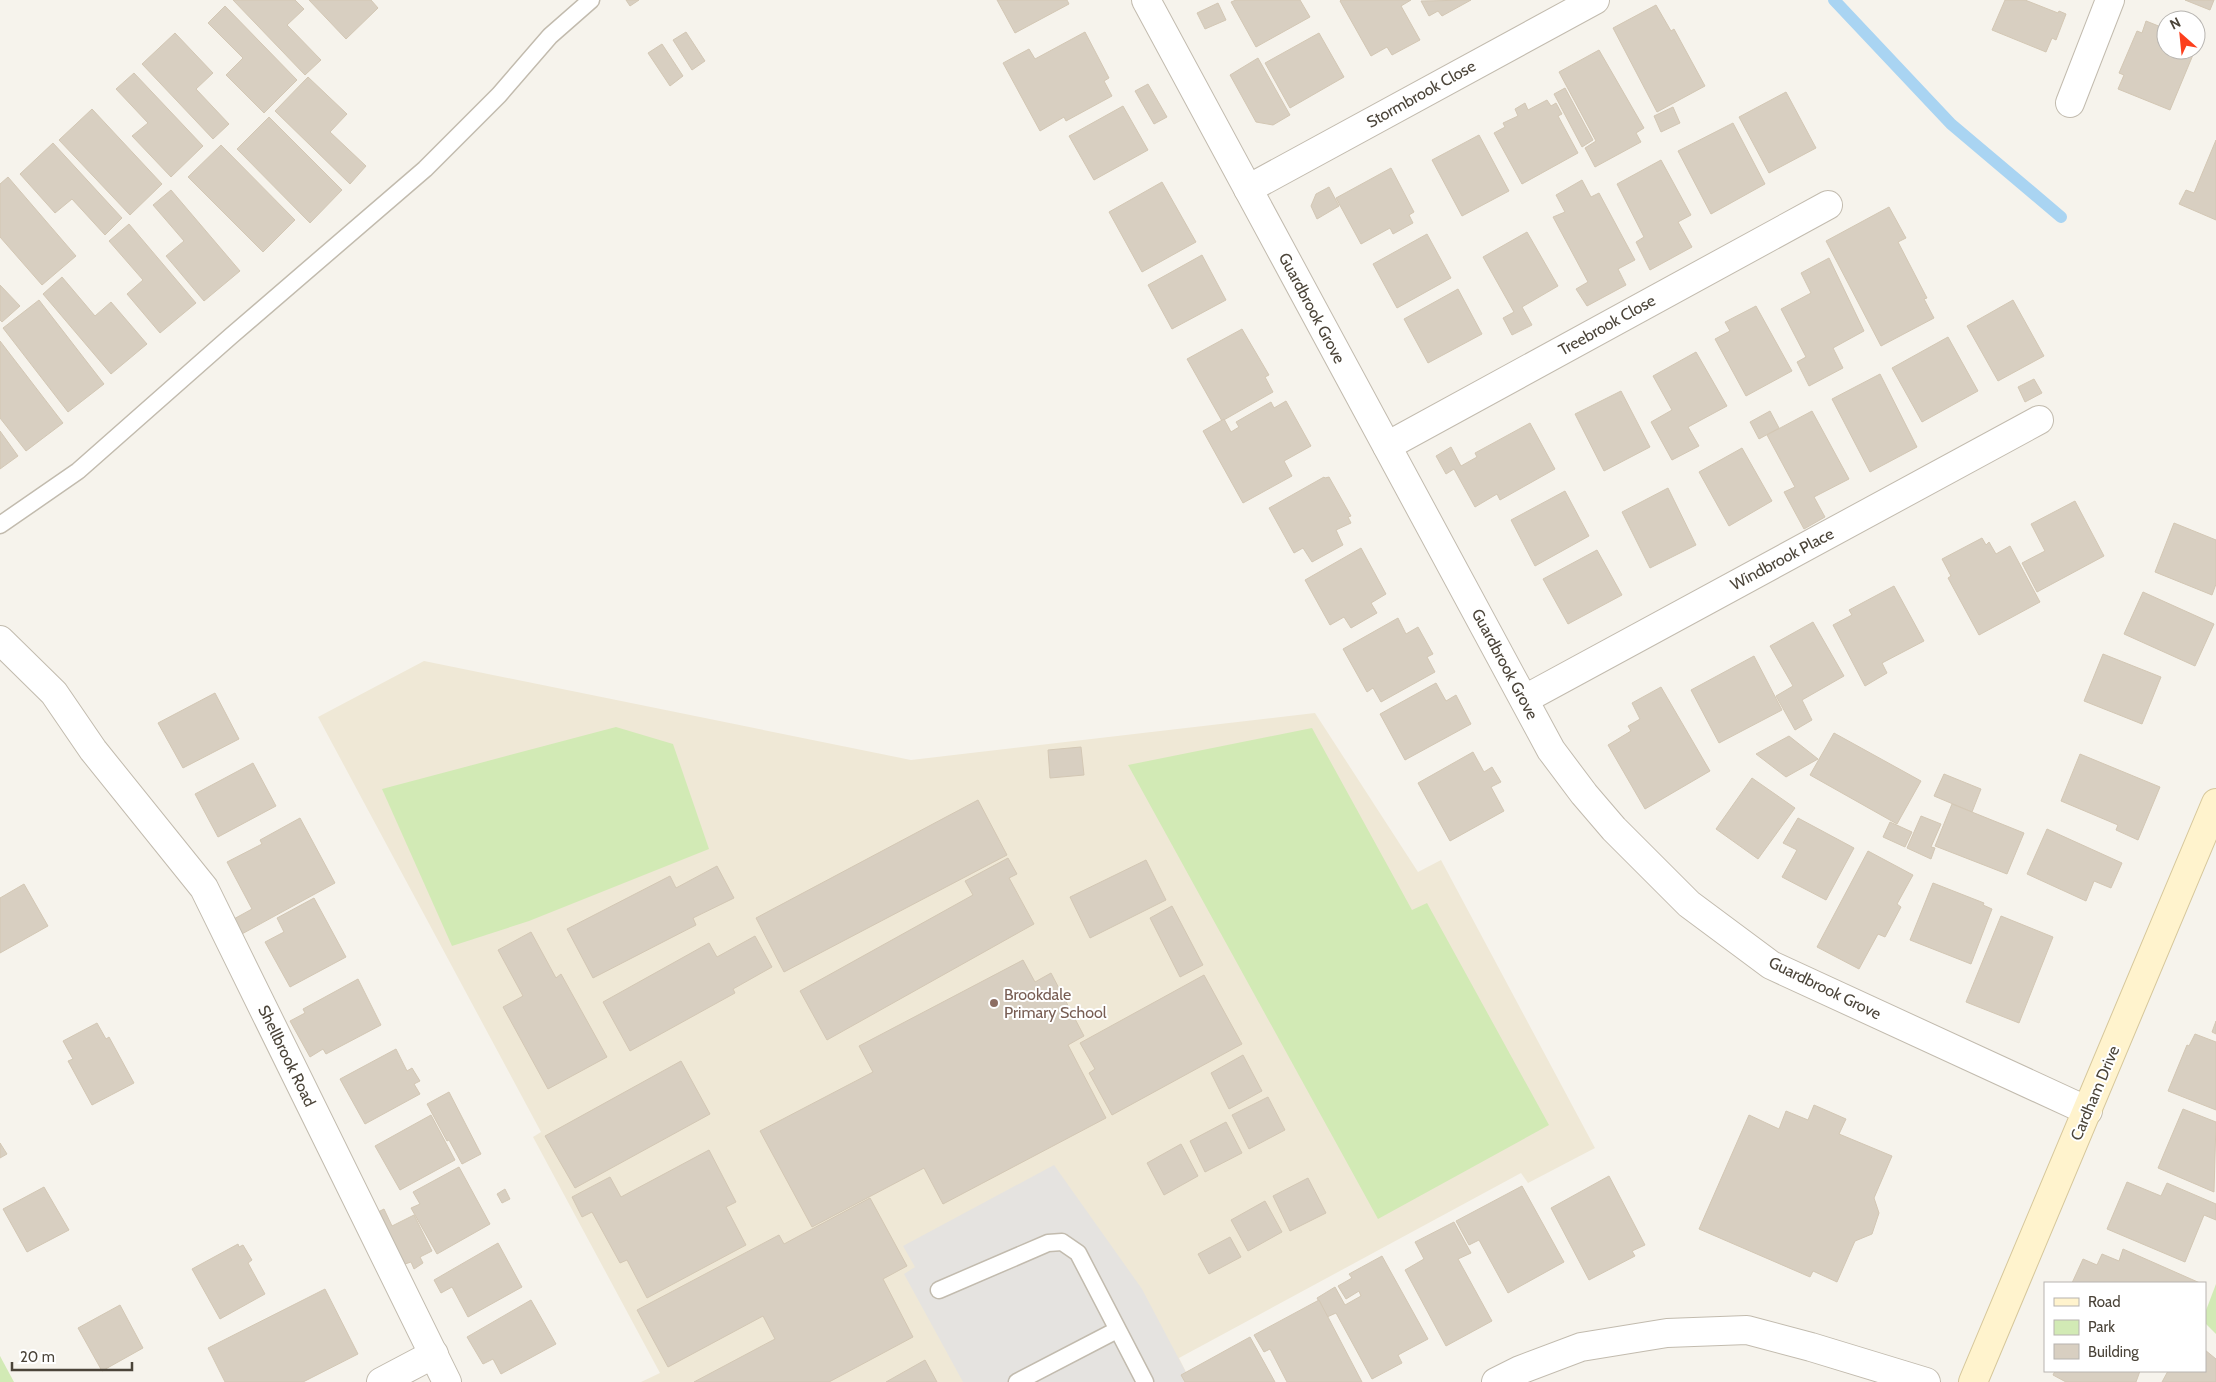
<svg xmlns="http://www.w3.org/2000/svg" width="2216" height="1382" font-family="Cabin,sans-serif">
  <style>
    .education { fill: #efe8d6 }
    .green { fill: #d2eab5 }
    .parking { fill: #e5e3e0 }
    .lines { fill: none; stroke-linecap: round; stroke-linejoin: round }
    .stream { stroke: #a9d4f2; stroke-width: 12 }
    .building { fill: #d8cfc1; stroke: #d3c7b4 }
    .lane-casing { stroke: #c2bbae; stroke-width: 19 }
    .street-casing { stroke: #c2bbae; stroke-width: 30 }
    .secondary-casing { stroke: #d6c79b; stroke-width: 30 }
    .lane { stroke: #fff; stroke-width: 16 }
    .street { stroke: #fff; stroke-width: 28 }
    .secondary { stroke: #fff3cd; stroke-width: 28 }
    .education-dot { fill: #8d6e63; stroke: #fff; stroke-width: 2 }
    .labels { text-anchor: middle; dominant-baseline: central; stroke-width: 4; stroke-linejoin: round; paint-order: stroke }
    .street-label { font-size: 16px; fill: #4b4439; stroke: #fff }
    .education-label { font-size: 16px; fill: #785e54; stroke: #fff; text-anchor: start }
  </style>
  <rect width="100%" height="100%" fill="#f6f3ec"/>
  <path class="education" d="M 424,661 L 911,760 L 1315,713 L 1418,872 L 1441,860 L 1595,1148 L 1528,1183 L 1521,1173 L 1179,1358 L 1191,1382 L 641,1382 L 660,1373 L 533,1137 L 541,1132 L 318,717 Z"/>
  <g class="green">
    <path d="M 616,727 L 673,744 L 709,849 L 529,921 L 452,946 L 382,789 Z"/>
    <path d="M 1312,728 L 1412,910 L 1427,903 L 1549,1125 L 1378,1219 L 1128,765 Z"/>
    <path d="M 2216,1284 L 2216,1334 L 2205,1323 L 2205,1313 Z"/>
    <path d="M 0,1356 L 14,1382 L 0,1382 Z"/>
  </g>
  <path class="parking" d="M 1054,1165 L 1142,1289 L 1191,1382 L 963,1382 L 904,1274 L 915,1267 L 903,1246 Z"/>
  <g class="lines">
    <path class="stream" d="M 1834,0 L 1951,124 L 2061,217"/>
  </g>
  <g class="building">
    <path d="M 233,0 L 295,0 L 304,9 L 287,25 L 321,60 L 305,75 Z"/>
    <path d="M 309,0 L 371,0 L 378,8 L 346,39 Z"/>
    <path d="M 626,0 L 639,0 L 630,6 Z"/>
    <path d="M 997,0 L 1067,0 L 1069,4 L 1015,33 Z"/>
    <path d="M 1236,0 L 1300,0 L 1310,17 L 1256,47 L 1231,2 Z"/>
    <path d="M 1341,0 L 1411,0 L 1401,6 L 1420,40 L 1392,55 L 1387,47 L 1371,56 L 1340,1 Z"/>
    <path d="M 1471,0 L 1442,16 L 1438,11 L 1429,16 L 1421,1 Z"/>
    <path d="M 2005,0 L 2025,0 L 2058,13 L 2059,11 L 2066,14 L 2056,40 L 2052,38 L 2046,52 L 1992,30 Z"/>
    <path d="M 2185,0 L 2214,0 L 2210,10 Z"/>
    <path d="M 1218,3 L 1226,20 L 1205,29 L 1197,13 Z"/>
    <path d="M 1656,5 L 1671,31 L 1674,29 L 1705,86 L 1657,112 L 1613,28 Z"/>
    <path d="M 225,6 L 297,80 L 264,113 L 226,75 L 243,58 L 208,23 Z"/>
    <path d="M 2146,21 L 2166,29 L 2166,50 L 2195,50 L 2170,110 L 2118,89 L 2124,75 L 2119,73 L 2137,31 L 2142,33 Z"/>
    <path d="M 686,32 L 705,61 L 692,70 L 673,40 Z"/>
    <path d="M 1085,32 L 1109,78 L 1104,81 L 1112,96 L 1066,121 L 1064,117 L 1040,131 L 1003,63 L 1029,49 L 1035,59 Z"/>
    <path d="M 175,33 L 213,73 L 196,89 L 229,124 L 213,139 L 142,64 Z"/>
    <path d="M 1319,33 L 1344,77 L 1290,108 L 1265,63 Z"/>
    <path d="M 662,44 L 683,76 L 670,86 L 648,53 Z"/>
    <path d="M 1599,50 L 1644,128 L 1636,133 L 1641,142 L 1595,167 L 1585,148 L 1596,141 L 1559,72 Z"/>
    <path d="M 1258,58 L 1290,115 L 1273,125 L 1256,122 L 1230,75 Z"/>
    <path d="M 134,73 L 203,146 L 171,177 L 132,136 L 148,123 L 116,89 Z"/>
    <path d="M 308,77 L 347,114 L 330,132 L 366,166 L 350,184 L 275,111 Z"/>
    <path d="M 1148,84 L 1167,117 L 1154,124 L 1135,91 Z"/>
    <path d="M 1565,88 L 1593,140 L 1582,147 L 1554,94 Z"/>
    <path d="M 1786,92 L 1816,148 L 1769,173 L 1739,117 Z"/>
    <path d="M 1547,100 L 1551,106 L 1556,103 L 1562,114 L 1558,116 L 1578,153 L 1522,184 L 1494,133 L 1505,127 L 1503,123 L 1518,116 L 1515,109 L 1525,103 L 1528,110 Z"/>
    <path d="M 1123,106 L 1148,150 L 1094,180 L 1069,136 Z"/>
    <path d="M 1673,107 L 1680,123 L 1661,132 L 1654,116 Z"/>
    <path d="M 92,109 L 162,184 L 130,215 L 59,140 Z"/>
    <path d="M 269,117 L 342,190 L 310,223 L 237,149 Z"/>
    <path d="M 1733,123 L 1765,184 L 1711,214 L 1678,151 Z"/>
    <path d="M 1479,135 L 1509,191 L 1462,216 L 1432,160 Z"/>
    <path d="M 2216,140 L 2216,220 L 2179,204 L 2186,190 L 2194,193 Z"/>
    <path d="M 53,143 L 122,218 L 105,235 L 72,199 L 55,213 L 20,174 Z"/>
    <path d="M 221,145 L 295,220 L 263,252 L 188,177 Z"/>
    <path d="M 1661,160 L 1691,215 L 1678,222 L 1692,247 L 1650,270 L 1636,242 L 1644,237 L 1617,184 Z"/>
    <path d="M 1391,168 L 1414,212 L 1409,215 L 1413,223 L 1393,234 L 1390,228 L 1361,244 L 1336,198 Z"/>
    <path d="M 8,177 L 76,256 L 42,285 L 0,237 L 0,184 Z"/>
    <path d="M 1582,180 L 1591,197 L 1599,193 L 1635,260 L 1618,269 L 1626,285 L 1587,306 L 1576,289 L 1588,282 L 1553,217 L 1565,212 L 1556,195 Z"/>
    <path d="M 1162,182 L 1196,242 L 1142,272 L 1109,212 Z"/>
    <path d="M 1329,187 L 1339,206 L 1317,219 L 1311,206 L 1316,194 Z"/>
    <path d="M 171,190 L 240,271 L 204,301 L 166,256 L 184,241 L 153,205 Z"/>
    <path d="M 1889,207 L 1906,238 L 1898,242 L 1927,298 L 1924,299 L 1934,318 L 1881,346 L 1826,241 Z"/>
    <path d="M 129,224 L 196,303 L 160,333 L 127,294 L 143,280 L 109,241 Z"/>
    <path d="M 1527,232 L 1558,286 L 1522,307 L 1532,325 L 1512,335 L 1503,318 L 1514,312 L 1483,257 Z"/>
    <path d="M 1427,234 L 1451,278 L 1397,308 L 1373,264 Z"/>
    <path d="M 1202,255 L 1226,300 L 1172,329 L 1148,285 Z"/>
    <path d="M 1829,258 L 1864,331 L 1833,348 L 1843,368 L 1809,386 L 1797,362 L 1806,357 L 1781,309 L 1811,293 L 1801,273 Z"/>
    <path d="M 62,277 L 95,316 L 111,302 L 147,344 L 111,374 L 43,294 Z"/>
    <path d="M 0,285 L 20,306 L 2,322 L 0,320 Z"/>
    <path d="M 1458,289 L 1482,334 L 1428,363 L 1404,319 Z"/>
    <path d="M 39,300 L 104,384 L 68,412 L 3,328 Z"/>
    <path d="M 2013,300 L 2044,356 L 1998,381 L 1967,326 Z"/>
    <path d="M 1756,306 L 1792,371 L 1746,396 L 1715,339 L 1730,331 L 1725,322 Z"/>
    <path d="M 1242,329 L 1269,375 L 1265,377 L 1273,392 L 1222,421 L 1187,359 Z"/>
    <path d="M 1948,337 L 1978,391 L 1922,422 L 1892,368 Z"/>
    <path d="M 0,341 L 63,423 L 26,451 L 0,418 Z"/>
    <path d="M 1696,352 L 1727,406 L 1688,427 L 1699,446 L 1672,460 L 1651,422 L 1672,410 L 1653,376 Z"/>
    <path d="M 1880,374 L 1917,447 L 1870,472 L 1832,399 Z"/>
    <path d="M 2034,379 L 2042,393 L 2025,402 L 2018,387 Z"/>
    <path d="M 1621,391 L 1650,447 L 1604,471 L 1575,414 Z"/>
    <path d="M 1286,401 L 1311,446 L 1284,461 L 1292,476 L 1243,503 L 1203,431 L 1224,419 L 1231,432 L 1239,427 L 1236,422 L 1271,402 L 1274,408 Z"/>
    <path d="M 1770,411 L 1779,428 L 1759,439 L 1750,422 Z"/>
    <path d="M 1812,411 L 1849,479 L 1814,497 L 1825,517 L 1804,529 L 1784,492 L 1795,487 L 1767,435 Z"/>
    <path d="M 1530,423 L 1555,469 L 1500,500 L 1497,494 L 1475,507 L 1454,469 L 1446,474 L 1436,456 L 1451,447 L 1461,466 L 1477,457 L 1475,453 Z"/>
    <path d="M 0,431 L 18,456 L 0,469 Z"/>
    <path d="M 1742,448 L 1772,501 L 1729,526 L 1699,472 Z"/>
    <path d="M 1324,477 L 1325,478 L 1329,477 L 1351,516 L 1348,517 L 1351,523 L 1336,530 L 1343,545 L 1312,562 L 1303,548 L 1294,553 L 1269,508 Z"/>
    <path d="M 1668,488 L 1696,545 L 1650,568 L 1622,512 Z"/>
    <path d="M 1565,491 L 1589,536 L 1535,566 L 1511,520 Z"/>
    <path d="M 2075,501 L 2104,556 L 2037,592 L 2022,563 L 2045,551 L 2031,524 Z"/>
    <path d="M 2174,523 L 2216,540 L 2216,584 L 2212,595 L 2155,572 Z"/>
    <path d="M 1982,538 L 1986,545 L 1989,542 L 1996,554 L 2010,546 L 2040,602 L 1979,635 L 1948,578 L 1951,576 L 1942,559 Z"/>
    <path d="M 1361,548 L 1386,594 L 1371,603 L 1377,613 L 1351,628 L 1344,617 L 1330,625 L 1305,580 Z"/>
    <path d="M 1597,550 L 1622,595 L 1568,624 L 1543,579 Z"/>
    <path d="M 1894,586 L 1924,641 L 1882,663 L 1887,673 L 1865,686 L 1833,625 L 1852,615 L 1849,610 Z"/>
    <path d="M 2143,592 L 2214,624 L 2195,666 L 2124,634 Z"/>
    <path d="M 1398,618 L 1406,634 L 1418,627 L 1433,654 L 1427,657 L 1435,672 L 1381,702 L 1373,688 L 1367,692 L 1343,649 Z"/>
    <path d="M 1813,622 L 1844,676 L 1802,700 L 1812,720 L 1795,730 L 1776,696 L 1793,686 L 1770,646 Z"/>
    <path d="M 2103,654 L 2161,677 L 2142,724 L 2084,701 Z"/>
    <path d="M 1754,656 L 1782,710 L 1719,743 L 1691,690 Z"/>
    <path d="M 1436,683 L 1446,701 L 1456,695 L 1471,724 L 1405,760 L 1380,714 Z"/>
    <path d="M 1661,687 L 1710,771 L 1645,809 L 1608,745 L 1631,731 L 1628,726 L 1640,719 L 1632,703 Z"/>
    <path d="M 215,693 L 239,739 L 183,768 L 158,723 Z"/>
    <path d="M 1834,733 L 1921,781 L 1897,824 L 1810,775 Z"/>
    <path d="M 1789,736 L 1818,759 L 1786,777 L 1756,754 Z"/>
    <path d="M 1081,747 L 1084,775 L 1050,778 L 1048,750 Z"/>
    <path d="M 1473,752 L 1484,772 L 1492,767 L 1501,782 L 1491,787 L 1504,811 L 1450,841 L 1418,783 Z"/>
    <path d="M 2080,754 L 2160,787 L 2138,840 L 2116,830 L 2118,825 L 2061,801 Z"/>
    <path d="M 253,763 L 276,806 L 218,837 L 195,794 Z"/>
    <path d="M 1944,774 L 1981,789 L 1972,812 L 1934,796 Z"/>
    <path d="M 1752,778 L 1795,808 L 1758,859 L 1716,829 Z"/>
    <path d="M 978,800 L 1007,855 L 784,972 L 756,918 Z"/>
    <path d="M 1952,804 L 2024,833 L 2007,874 L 1935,846 Z"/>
    <path d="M 1921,816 L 1941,824 L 1931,847 L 1935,848 L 1931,859 L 1907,848 Z"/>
    <path d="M 300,818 L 335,883 L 240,935 L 232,920 L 252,909 L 227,862 L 262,844 L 260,840 Z"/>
    <path d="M 1798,818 L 1854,848 L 1826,900 L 1782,877 L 1797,850 L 1783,843 Z"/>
    <path d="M 1890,822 L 1912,832 L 1905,847 L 1883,837 Z"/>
    <path d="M 2047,829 L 2122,863 L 2111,888 L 2094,881 L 2086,901 L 2027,874 Z"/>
    <path d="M 1868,851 L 1913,875 L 1897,904 L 1901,907 L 1885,937 L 1878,934 L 1859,969 L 1817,947 Z"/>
    <path d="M 1008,858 L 1017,874 L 1009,878 L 1034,924 L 827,1040 L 800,991 L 973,895 L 965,881 Z"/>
    <path d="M 1146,860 L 1166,900 L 1090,938 L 1070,897 Z"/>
    <path d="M 717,866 L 734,898 L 693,918 L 696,925 L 593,978 L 567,929 L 670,876 L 676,888 Z"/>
    <path d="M 1933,883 L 1984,903 L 1983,905 L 1992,909 L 1971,964 L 1910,940 Z"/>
    <path d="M 24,884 L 48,926 L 0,953 L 0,898 Z"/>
    <path d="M 314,898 L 346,957 L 290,987 L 265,942 L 284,932 L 277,918 Z"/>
    <path d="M 1172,906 L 1203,965 L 1180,977 L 1150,918 Z"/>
    <path d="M 2001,916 L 2053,937 L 2019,1023 L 1966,1002 Z"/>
    <path d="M 531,932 L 556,978 L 561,974 L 607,1057 L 548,1089 L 503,1007 L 523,996 L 498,950 Z"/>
    <path d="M 755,936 L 772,967 L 733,989 L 735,993 L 630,1051 L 603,1002 L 709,943 L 717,957 Z"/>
    <path d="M 1023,960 L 1035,982 L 1051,973 L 1084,1036 L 1068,1045 L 1106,1118 L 943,1204 L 924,1168 L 812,1227 L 760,1131 L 873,1072 L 859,1046 Z"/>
    <path d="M 1204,975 L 1242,1044 L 1112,1115 L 1089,1073 L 1095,1069 L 1080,1043 Z"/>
    <path d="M 358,979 L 381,1025 L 326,1054 L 323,1049 L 310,1057 L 290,1021 L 305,1013 L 303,1009 Z"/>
    <path d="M 2216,1021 L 2216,1034 L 2212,1032 Z"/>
    <path d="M 97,1023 L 106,1039 L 109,1037 L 134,1083 L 92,1105 L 68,1061 L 73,1059 L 63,1041 Z"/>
    <path d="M 2195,1034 L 2216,1042 L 2216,1110 L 2168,1091 L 2187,1045 L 2189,1046 Z"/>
    <path d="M 396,1049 L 407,1071 L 412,1068 L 420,1081 L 414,1084 L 420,1094 L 365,1124 L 340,1079 Z"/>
    <path d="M 1243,1055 L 1262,1091 L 1229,1109 L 1211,1073 Z"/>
    <path d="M 681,1061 L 710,1114 L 575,1188 L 545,1136 Z"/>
    <path d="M 449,1092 L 481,1154 L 462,1164 L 449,1140 L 447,1141 L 427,1104 Z"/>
    <path d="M 1268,1097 L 1285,1130 L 1249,1149 L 1232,1115 Z"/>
    <path d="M 1814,1105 L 1846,1119 L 1839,1134 L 1892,1156 L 1874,1198 L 1879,1213 L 1872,1234 L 1855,1241 L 1837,1282 L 1813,1271 L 1810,1277 L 1699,1229 L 1749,1115 L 1779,1129 L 1786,1111 L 1808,1120 Z"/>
    <path d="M 2183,1109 L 2216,1122 L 2214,1192 L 2158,1168 Z"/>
    <path d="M 431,1115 L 455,1160 L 400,1190 L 375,1146 Z"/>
    <path d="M 1226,1122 L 1242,1153 L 1205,1172 L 1190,1141 Z"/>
    <path d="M 0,1143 L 7,1154 L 0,1158 Z"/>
    <path d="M 1181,1144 L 1198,1176 L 1164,1195 L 1147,1163 Z"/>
    <path d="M 709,1150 L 736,1202 L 726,1207 L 746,1245 L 647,1298 L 627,1260 L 620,1263 L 592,1212 L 582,1217 L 572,1197 L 610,1177 L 621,1197 Z"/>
    <path d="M 459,1167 L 490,1224 L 437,1254 L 411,1208 L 420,1204 L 413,1192 Z"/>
    <path d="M 1609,1176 L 1645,1245 L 1632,1251 L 1635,1256 L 1589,1280 L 1551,1208 Z"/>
    <path d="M 1308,1178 L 1326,1213 L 1290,1231 L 1273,1196 Z"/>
    <path d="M 2127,1182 L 2161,1196 L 2167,1183 L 2216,1204 L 2216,1220 L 2204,1215 L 2185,1262 L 2107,1229 Z"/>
    <path d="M 1522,1186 L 1564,1262 L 1508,1293 L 1479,1240 L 1469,1245 L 1456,1221 Z"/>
    <path d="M 44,1187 L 69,1230 L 27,1252 L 3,1209 Z"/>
    <path d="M 505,1189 L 510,1199 L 502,1203 L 497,1194 Z"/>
    <path d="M 870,1198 L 907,1266 L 883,1279 L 913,1337 L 829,1382 L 694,1382 L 775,1339 L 763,1316 L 668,1367 L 637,1310 L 779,1235 L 784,1244 Z"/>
    <path d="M 1265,1201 L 1282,1232 L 1248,1251 L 1231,1220 Z"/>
    <path d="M 384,1209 L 392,1226 L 414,1215 L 432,1251 L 420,1257 L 423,1263 L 414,1269 L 411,1262 L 405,1264 L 378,1212 Z"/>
    <path d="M 1454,1222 L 1471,1253 L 1458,1259 L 1492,1321 L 1446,1346 L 1405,1270 L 1424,1259 L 1415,1242 Z"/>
    <path d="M 1230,1237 L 1241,1257 L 1209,1274 L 1198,1254 Z"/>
    <path d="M 498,1243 L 522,1287 L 468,1317 L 452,1287 L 441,1293 L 434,1280 Z"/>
    <path d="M 238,1244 L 239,1247 L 243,1245 L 252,1260 L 248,1263 L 265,1294 L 220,1319 L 192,1269 Z"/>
    <path d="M 2123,1249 L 2200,1283 L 2072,1283 L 2083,1259 L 2097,1265 L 2102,1254 L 2119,1261 Z"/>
    <path d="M 1382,1256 L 1428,1339 L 1398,1355 L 1402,1363 L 1372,1379 L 1336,1313 L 1327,1317 L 1317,1298 L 1335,1287 L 1345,1305 L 1361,1296 L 1359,1291 L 1346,1299 L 1338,1286 L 1352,1278 L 1349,1274 Z"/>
    <path d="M 325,1289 L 358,1354 L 303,1382 L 225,1382 L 208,1348 Z"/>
    <path d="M 531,1300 L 556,1344 L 501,1374 L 493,1359 L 483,1364 L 467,1337 Z"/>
    <path d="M 1319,1300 L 1362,1382 L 1287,1382 L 1270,1349 L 1264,1352 L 1254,1335 Z"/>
    <path d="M 120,1305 L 143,1348 L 102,1371 L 78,1328 Z"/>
    <path d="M 1250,1337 L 1275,1382 L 1185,1382 L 1181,1375 Z"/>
    <path d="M 2205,1350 L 2216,1359 L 2216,1382 L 2162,1382 L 2168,1371 L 2205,1371 Z"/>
    <path d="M 925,1360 L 937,1382 L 886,1382 Z"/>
    <path d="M 2055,1371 L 2140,1371 L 2136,1382 L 2066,1382 L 2053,1375 Z"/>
  </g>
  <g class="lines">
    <g class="lane-casing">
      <g id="lane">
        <path d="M 0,525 L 78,471 L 231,336 L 425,169 L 499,95 L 550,36 L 591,0"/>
        <path d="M 939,1290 L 1048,1243 L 1062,1242 L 1078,1253 L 1145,1382"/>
        <path d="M 1017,1382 L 1117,1330"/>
      </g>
    </g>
    <g class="street-casing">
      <g id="street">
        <path d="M 1146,0 L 1551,750 L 1584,794 L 1614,829 L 1689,904 L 1771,965 L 2088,1111"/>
        <path d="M 2070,103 L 2110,0"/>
        <path d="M 1248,189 L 1595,0"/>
        <path d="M 1387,446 L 1828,205"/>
        <path d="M 0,640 L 54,693 L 93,750 L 204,888 L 447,1382"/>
        <path d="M 1525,699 L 2039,420"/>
        <path d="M 381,1382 L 434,1354"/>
        <path d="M 1496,1382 L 1520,1370 L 1581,1347 L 1667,1333 L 1747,1330 L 1811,1347 L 1926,1382"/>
      </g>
    </g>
    <g class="secondary-casing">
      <path id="secondary" d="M 1973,1382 L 2216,803"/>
    </g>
    <use href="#lane" class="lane"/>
    <use href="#street" class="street"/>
    <use href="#secondary" class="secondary"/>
  </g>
  <circle class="education-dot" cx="994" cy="1003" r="5"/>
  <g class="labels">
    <g class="street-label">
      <text transform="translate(1421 94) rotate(-29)">Stormbrook Close</text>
      <text transform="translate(1312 308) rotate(62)">Guardbrook Grove</text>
      <text transform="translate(1607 325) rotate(-29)">Treebrook Close</text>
      <text transform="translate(1782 559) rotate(-28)">Windbrook Place</text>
      <text transform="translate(1505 664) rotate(62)">Guardbrook Grove</text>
      <text transform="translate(1825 988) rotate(26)">Guardbrook Grove</text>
      <text transform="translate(287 1056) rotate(64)">Shellbrook Road</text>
      <text transform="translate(2095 1093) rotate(-67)">Cardham Drive</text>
    </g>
    <g class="education-label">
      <text x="1004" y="994">Brookdale<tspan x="1004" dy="18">Primary School</tspan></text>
    </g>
  </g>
  <rect x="2044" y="1282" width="162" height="90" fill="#ffffff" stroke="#b7b4b0"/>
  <rect x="2054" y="1298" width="25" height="8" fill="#fff3cd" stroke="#b7b4b0"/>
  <text x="2088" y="1307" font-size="15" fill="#4b4439">Road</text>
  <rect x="2054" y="1320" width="25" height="15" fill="#d2eab5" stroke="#b7b4b0"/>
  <text x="2088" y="1332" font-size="15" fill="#4b4439">Park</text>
  <rect x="2054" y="1344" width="25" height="15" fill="#d8cfc1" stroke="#b7b4b0"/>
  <text x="2088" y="1357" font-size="15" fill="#4b4439">Building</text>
  <g transform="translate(2181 35) rotate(333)"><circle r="24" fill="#ffffff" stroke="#b7b4b0"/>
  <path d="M0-4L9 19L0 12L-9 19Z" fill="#fc3f1d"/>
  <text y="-8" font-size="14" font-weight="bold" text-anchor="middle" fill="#4b4439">N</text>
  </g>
  <path d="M12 1362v8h120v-8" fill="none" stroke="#4b4439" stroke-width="2.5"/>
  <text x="20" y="1362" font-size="15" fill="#4b4439" stroke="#ffffff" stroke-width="4" paint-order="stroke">20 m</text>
</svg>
